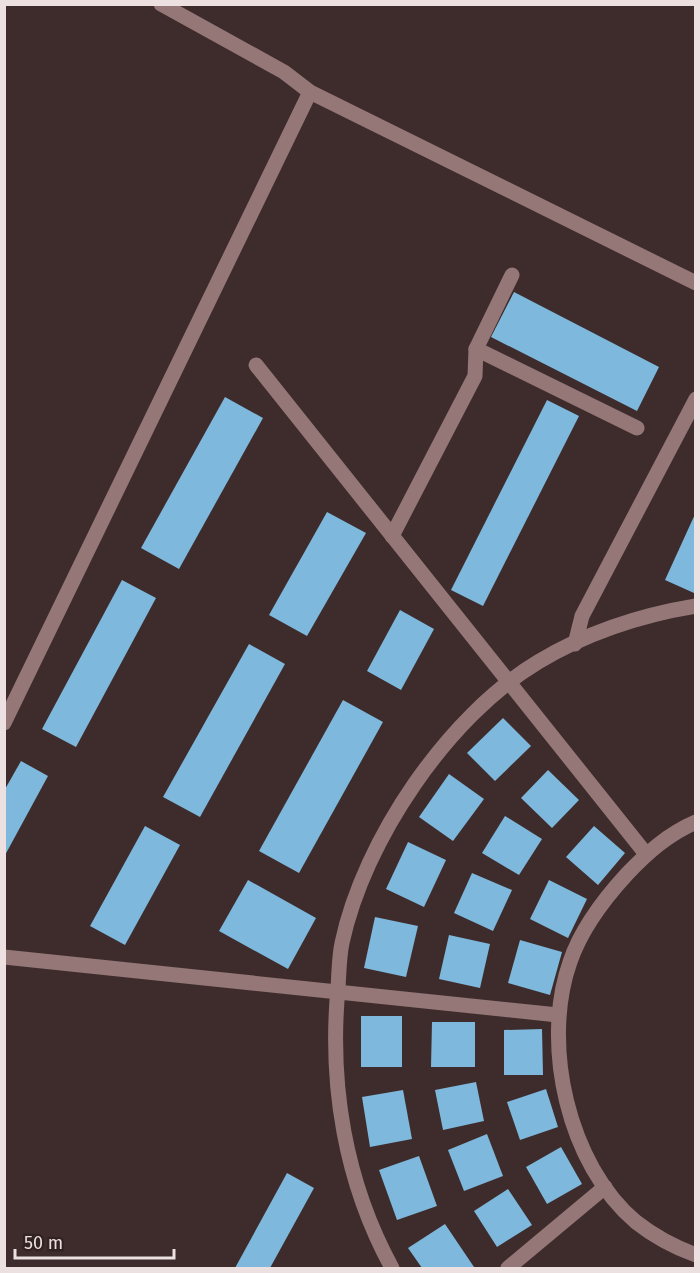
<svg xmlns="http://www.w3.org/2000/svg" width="700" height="1273" font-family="'Fira Sans',sans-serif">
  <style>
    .building { fill: #7eb8dc }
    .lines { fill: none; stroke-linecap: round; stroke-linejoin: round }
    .minor { stroke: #947776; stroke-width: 15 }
  </style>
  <rect width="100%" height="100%" fill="#3d2c2b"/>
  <g class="building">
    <path d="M 514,292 L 659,367 L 637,411 L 491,337 Z"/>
    <path d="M 225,397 L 263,418 L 179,569 L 141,548 Z"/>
    <path d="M 547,400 L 579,416 L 483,606 L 451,590 Z"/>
    <path d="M 327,512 L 366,533 L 307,636 L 269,615 Z"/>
    <path d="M 696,512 L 696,591 L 694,593 L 665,580 Z"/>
    <path d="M 122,580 L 156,598 L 76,747 L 42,729 Z"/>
    <path d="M 400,610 L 434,629 L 401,690 L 367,671 Z"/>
    <path d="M 249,644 L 285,664 L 200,817 L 163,797 Z"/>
    <path d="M 343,700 L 383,722 L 299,873 L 259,851 Z"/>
    <path d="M 503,718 L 531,746 L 495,781 L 467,753 Z"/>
    <path d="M 21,761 L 48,776 L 4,857 L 4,791 Z"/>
    <path d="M 548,770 L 579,800 L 552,828 L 521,798 Z"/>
    <path d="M 449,774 L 484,799 L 453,841 L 419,817 Z"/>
    <path d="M 505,816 L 542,839 L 519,875 L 482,853 Z"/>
    <path d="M 145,826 L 180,845 L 125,945 L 90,926 Z"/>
    <path d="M 594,826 L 625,853 L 598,885 L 566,857 Z"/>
    <path d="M 408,842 L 446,860 L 424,907 L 386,889 Z"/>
    <path d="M 472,873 L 512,890 L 493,931 L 454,913 Z"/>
    <path d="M 248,880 L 316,918 L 288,969 L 219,931 Z"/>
    <path d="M 549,880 L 587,899 L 568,938 L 530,919 Z"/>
    <path d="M 375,917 L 418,926 L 406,977 L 364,968 Z"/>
    <path d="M 449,935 L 490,944 L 480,988 L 439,979 Z"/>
    <path d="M 520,940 L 562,952 L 550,995 L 508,983 Z"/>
    <rect x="361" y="1016" width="41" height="51"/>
    <path d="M 432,1022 L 475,1022 L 475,1067 L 431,1067 Z"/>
    <path d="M 542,1029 L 543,1075 L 504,1075 L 504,1030 Z"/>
    <path d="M 476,1082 L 484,1121 L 443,1130 L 435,1090 Z"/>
    <path d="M 546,1089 L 558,1127 L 520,1140 L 507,1102 Z"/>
    <path d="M 403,1090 L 412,1139 L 370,1147 L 362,1097 Z"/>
    <path d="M 487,1134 L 503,1176 L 464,1191 L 448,1150 Z"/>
    <path d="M 561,1147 L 582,1184 L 547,1204 L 526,1167 Z"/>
    <path d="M 419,1156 L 437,1206 L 397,1220 L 379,1170 Z"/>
    <path d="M 287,1173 L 314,1188 L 270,1268 L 235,1268 Z"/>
    <path d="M 508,1189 L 532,1225 L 497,1247 L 474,1211 Z"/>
    <path d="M 445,1224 L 474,1267 L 472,1268 L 422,1268 L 408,1248 Z"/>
  </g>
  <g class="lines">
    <g class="minor">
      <path d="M 161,4 L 284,72 L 310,92 L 696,283"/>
      <path d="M 476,349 L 637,428"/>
      <path d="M 256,365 L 646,854"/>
      <path d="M 392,536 L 475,376 L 476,349 L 512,275"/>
      <path d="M 575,644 L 582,616 L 696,399"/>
      <path d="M 4,723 L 310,92"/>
      <path d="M 696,822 C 668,834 647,853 627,874 C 604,899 581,929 570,962 C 541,1044 568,1165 636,1222 C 655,1237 674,1247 696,1255"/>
      <path d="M 4,957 L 558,1015"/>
      <path d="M 392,1268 C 345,1182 329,1085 338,988 C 339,973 339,957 342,943 C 364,840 448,716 538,662 C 586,633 641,615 696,606"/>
      <path d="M 508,1268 L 605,1187"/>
    </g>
  </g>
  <rect width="700" height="1273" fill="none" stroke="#ece0e0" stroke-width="12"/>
  <path d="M15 1249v9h159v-9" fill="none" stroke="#ece0e0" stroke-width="3"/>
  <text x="24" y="1249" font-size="18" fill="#ece0e0" stroke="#322221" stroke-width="4.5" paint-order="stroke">50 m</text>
</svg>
